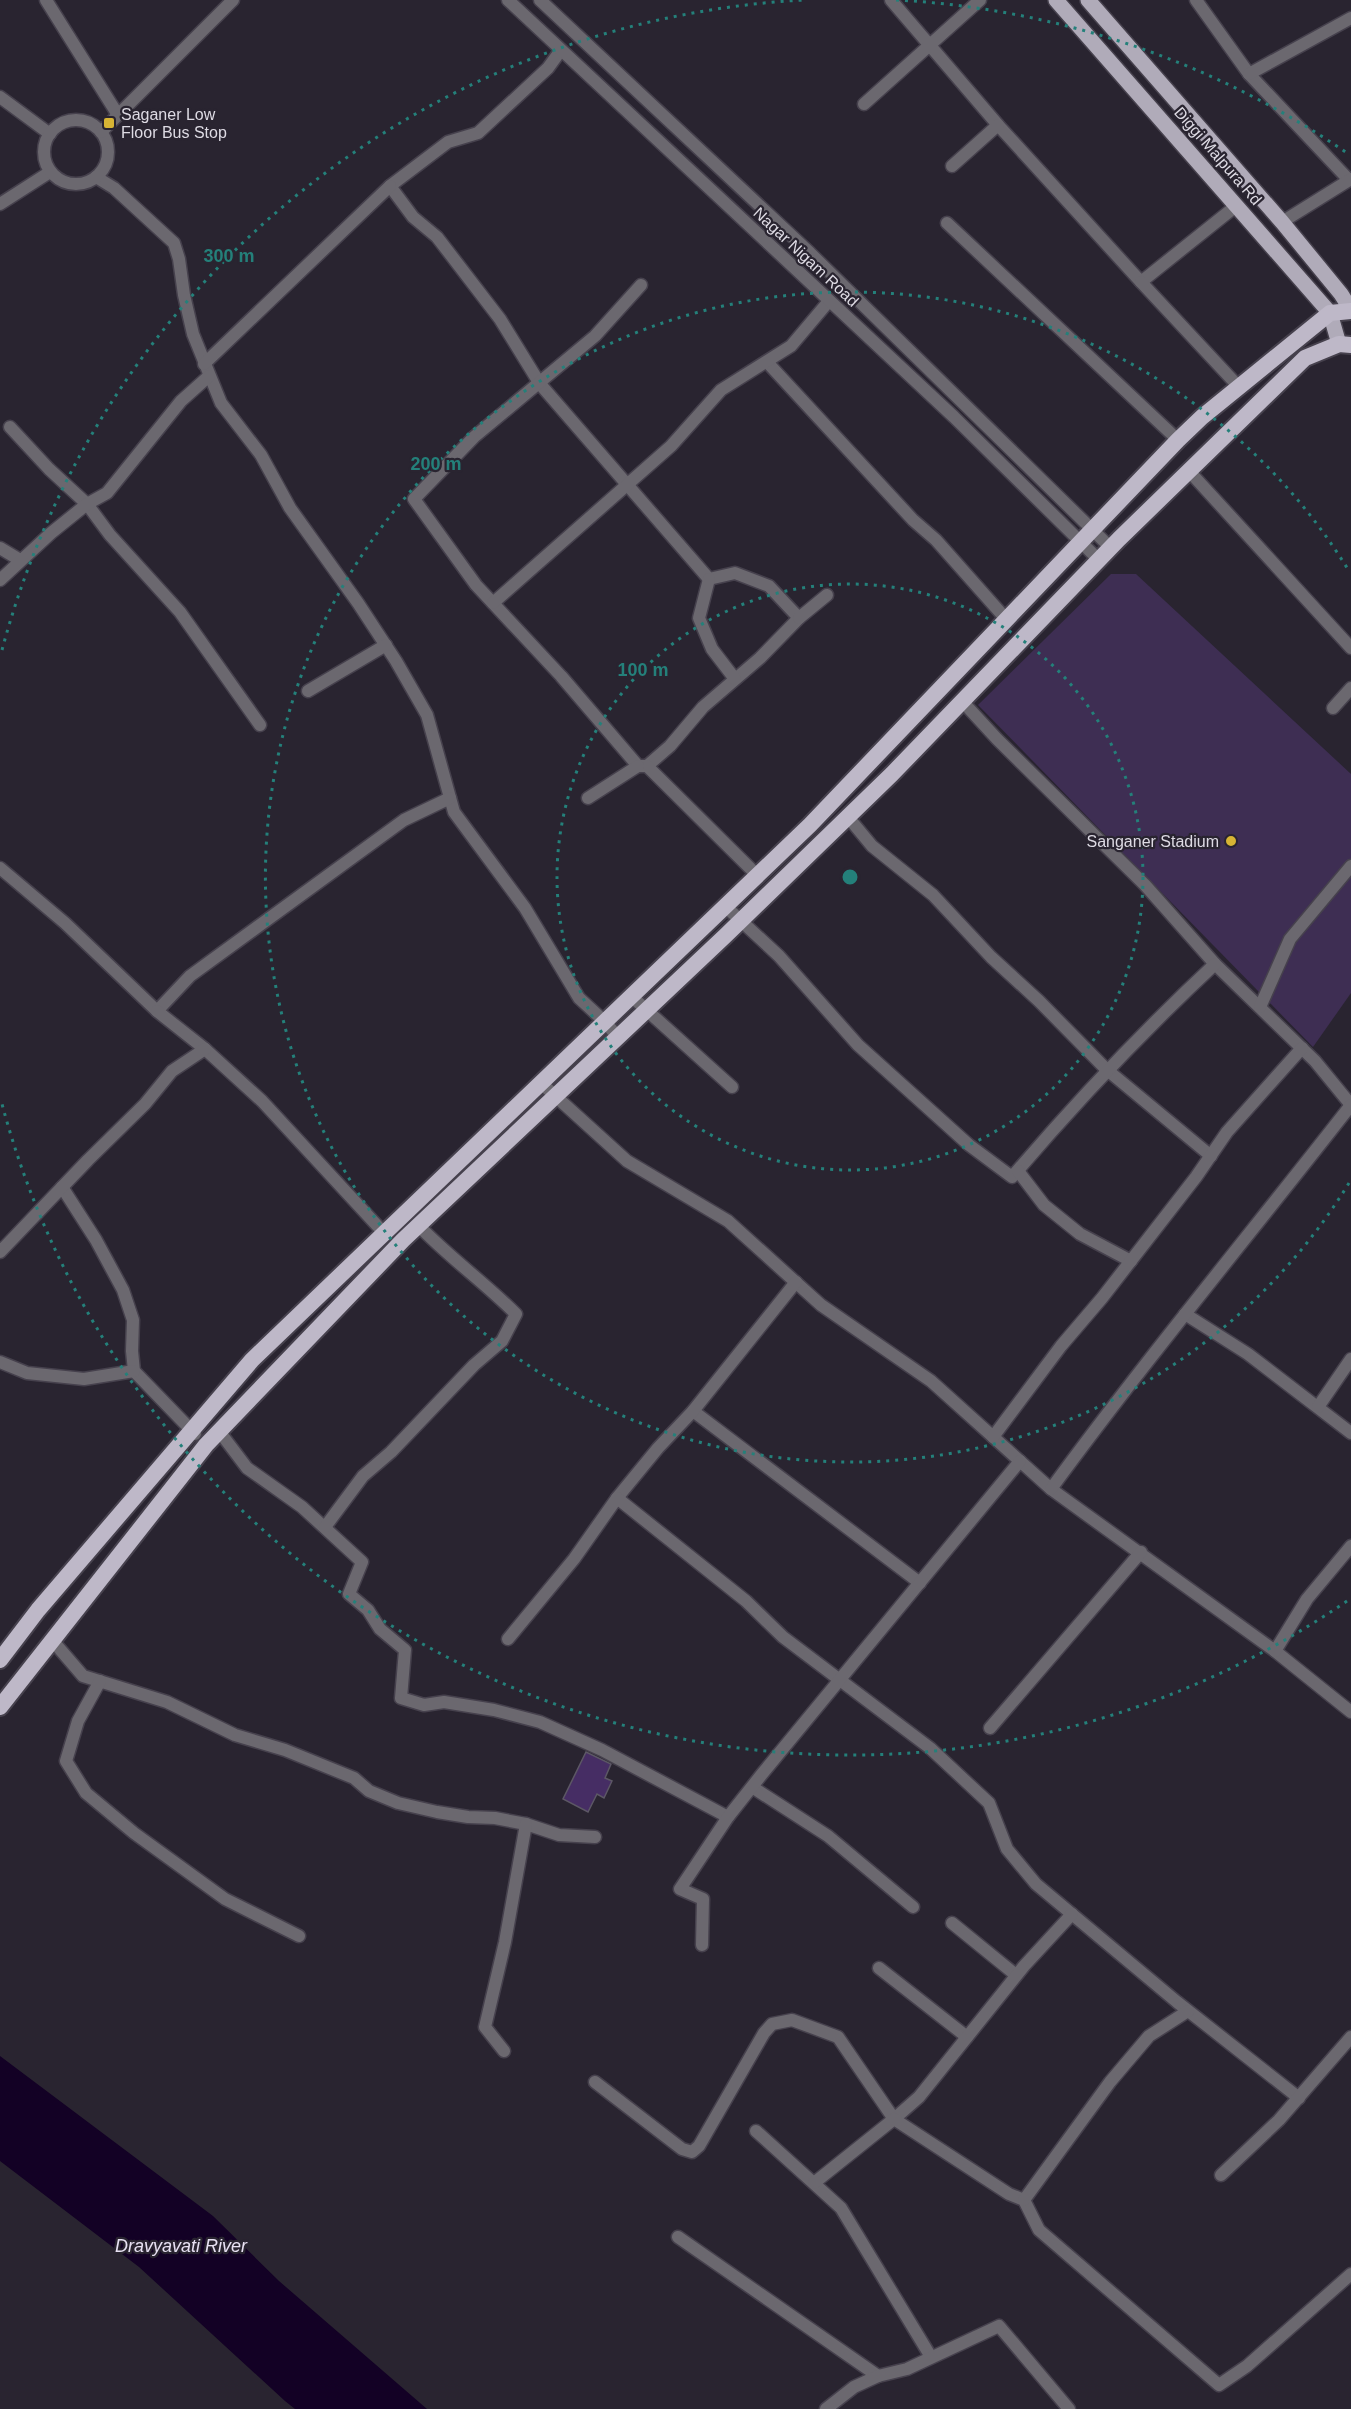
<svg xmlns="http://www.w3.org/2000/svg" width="1351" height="2409" font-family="Arial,sans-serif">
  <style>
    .green { fill: #3e2e53 }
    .water { fill: #130125 }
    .building { fill: #462d64; stroke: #5c5765; stroke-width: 1.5 }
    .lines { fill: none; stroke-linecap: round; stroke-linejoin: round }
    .minor-casing { stroke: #46414d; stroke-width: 15 }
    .tertiary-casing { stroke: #46414d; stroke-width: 15 }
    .primary-casing { stroke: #46414d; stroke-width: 18 }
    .trunk-casing { stroke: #46414d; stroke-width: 20 }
    .minor { stroke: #6b686f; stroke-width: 12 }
    .tertiary { stroke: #6b686f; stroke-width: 12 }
    .primary { stroke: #b0abb9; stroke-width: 15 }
    .trunk { stroke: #beb8c8; stroke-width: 16 }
    .ring { fill: none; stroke: #24807a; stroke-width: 3; stroke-dasharray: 3 6 }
    .poi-dot { fill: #d7b434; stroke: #292430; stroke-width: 2 }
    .labels { text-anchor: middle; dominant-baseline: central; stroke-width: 4.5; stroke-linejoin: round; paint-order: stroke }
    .poi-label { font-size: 16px; fill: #dedbe4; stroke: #292430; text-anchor: start }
    .street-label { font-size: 16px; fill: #dedbe4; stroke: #292430 }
    .water-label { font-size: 18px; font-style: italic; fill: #e8e1f3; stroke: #292430 }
    .centre { fill: #24807a; stroke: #292430; stroke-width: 3 }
    .ring-label { font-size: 18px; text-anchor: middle; font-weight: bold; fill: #24807a; stroke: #292430; stroke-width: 4.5; stroke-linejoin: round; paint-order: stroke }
  </style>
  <rect width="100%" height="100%" fill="#292430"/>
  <path class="green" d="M 1111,574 L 1136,574 L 1351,774 L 1351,993 L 1313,1047 L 978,705 Z"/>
  <path class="water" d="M 0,2056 L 213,2216 L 279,2281 L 427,2409 L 295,2409 L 285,2401 L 139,2267 L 0,2161 Z"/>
  <path class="building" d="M 586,1752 L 611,1764 L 605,1778 L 612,1781 L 604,1798 L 597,1794 L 588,1812 L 563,1799 Z"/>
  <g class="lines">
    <g class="minor-casing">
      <g id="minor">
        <path d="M 46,0 L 118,115"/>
        <path d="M 891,0 L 998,125 L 1141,282 L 1236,206"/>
        <path d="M 1196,0 L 1249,74 L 1349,180"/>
        <path d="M 561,50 L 548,68 L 478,133 L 448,142 L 390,186 L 413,217 L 437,237 L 500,319 L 540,384 L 709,579 L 735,573 L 769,586 L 799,618 L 760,658 L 703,707 L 670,746 L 647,766"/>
        <path d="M 1249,74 L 1351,18"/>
        <path d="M 864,104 L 980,0"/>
        <path d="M 952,166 L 998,125"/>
        <path d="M 96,177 L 114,188 L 174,243 L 179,259 L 184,295 L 193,334 L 221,403 L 261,455 L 290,508 L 358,603 L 396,661 L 427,715 L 454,812 L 525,908 L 579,998 L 605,1022 L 618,1037"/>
        <path d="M 0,204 L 50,172"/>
        <path d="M 1282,222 L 1351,179"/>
        <path d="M 947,223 L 1178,440"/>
        <path d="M 1141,282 L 1239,387"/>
        <path d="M 641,285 L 595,336 L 474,437 L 414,499 L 476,585 L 561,676 L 638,766 L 647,766 L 758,876"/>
        <path d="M 767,362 L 913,520 L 936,540 L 1006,619"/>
        <path d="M 204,364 L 390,186"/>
        <path d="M 10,427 L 49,469 L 87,504 L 110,535 L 180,612 L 260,725"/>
        <path d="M 1189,471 L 1351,648"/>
        <path d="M 0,548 L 20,560"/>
        <path d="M 709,579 L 699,618 L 712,649 L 735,679"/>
        <path d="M 0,580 L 51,533 L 87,504 L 107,493 L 181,401 L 209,376"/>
        <path d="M 493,603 L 671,446 L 721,390 L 791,346 L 829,301"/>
        <path d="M 799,618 L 827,595"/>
        <path d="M 308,691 L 386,645"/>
        <path d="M 962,701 L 997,739 L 1145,885 L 1215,964 L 1315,1061 L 1351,1105"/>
        <path d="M 1333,708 L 1351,688"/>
        <path d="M 588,798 L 638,766"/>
        <path d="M 848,817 L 872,846 L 933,895 L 991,957 L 1039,1001 L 1106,1069 L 1211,1156"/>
        <path d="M 0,868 L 65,923 L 157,1011 L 190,976 L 404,820 L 450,798"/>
        <path d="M 725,906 L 779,956 L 858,1045 L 969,1145 L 1012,1177 C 1077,1101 1142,1032 1215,964"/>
        <path d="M 631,996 L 732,1087"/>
        <path d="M 1260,1007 L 1290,939 L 1351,866"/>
        <path d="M 157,1011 L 205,1049 L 262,1101 L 384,1233"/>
        <path d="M 541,1083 L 627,1161 L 728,1221 L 821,1305 L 931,1381 L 1051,1489 L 1275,1651 L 1351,1712"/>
        <path d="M 1018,1171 L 1044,1205 L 1080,1234 L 1131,1261"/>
        <path d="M 62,1187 L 96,1240 L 123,1290 L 133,1320 L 132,1351 L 134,1371 L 195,1434"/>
        <path d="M 0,1252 L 88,1160 L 145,1104 L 172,1071 L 205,1049"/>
        <path d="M 1185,1314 L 1248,1354 L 1351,1433"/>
        <path d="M 0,1362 L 27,1373 L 84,1379 L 134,1371"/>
        <path d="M 1318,1407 L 1351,1359"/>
        <path d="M 693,1411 L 920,1583"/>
        <path d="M 219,1431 L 247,1468 L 302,1507 L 362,1562 L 349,1594 L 368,1610 L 380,1629 L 405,1650 L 401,1698 L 424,1705 L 444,1702 L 494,1710 L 540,1722 L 602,1750 L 728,1817"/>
        <path d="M 993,1437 L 1061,1346 L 1102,1298 L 1196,1177 L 1227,1132 L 1302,1048"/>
        <path d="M 1051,1489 C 1147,1358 1251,1233 1351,1105"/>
        <path d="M 617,1498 L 658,1448 L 693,1411 L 796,1282"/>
        <path d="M 325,1527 L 363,1476 L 391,1452 L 474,1365 L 502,1341 L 516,1314 C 485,1283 450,1258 419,1226"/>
        <path d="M 508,1639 L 574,1559 L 617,1498 L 746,1601 L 783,1637 L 930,1748 L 989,1803 L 1007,1849 L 1036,1884 L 1177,2002 L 1299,2098"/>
        <path d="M 52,1640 L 83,1676 L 167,1702 L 235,1735 L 285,1750 L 354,1778 L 369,1791 L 398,1803 L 437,1812 L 468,1817 L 495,1818 L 526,1824 L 559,1835 L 595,1837"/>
        <path d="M 1275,1651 L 1307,1599 L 1351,1546"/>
        <path d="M 100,1681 L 78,1721 L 66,1761 L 86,1793 L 134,1833 L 225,1899 L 299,1936"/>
        <path d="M 990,1728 L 1141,1552"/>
        <path d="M 752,1787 L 828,1836 L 913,1907"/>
        <path d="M 952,1923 L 1016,1975"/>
        <path d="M 702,1945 L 703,1899 L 680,1889 L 728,1817 L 762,1774 L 1020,1461"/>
        <path d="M 879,1968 L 967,2037"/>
        <path d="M 504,2051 L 485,2027 L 505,1942 L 526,1824"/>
        <path d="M 595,2082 L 682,2149 L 692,2152 L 699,2146 L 764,2033 L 772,2024 L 792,2020 L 838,2037 L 894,2119 L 919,2097 L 1024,1966 L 1072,1914"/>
        <path d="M 756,2131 L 841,2208 L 931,2357"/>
        <path d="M 1221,2175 L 1279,2120 L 1351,2037"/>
        <path d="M 814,2183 L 894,2119 L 1009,2194 L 1024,2200 L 1039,2230 L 1219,2385 L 1247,2366 L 1351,2274"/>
        <path d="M 1024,2200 L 1110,2082 L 1149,2036 L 1188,2011"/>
        <path d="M 678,2237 L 878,2376"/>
        <path d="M 826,2409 L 854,2387 L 878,2376 L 907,2369 L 999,2326 L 1069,2409"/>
      </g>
    </g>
    <g class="tertiary-casing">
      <g id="tertiary">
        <path d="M 508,0 L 954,417 L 1099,560"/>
        <path d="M 540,0 L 810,253 L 1111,548"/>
        <path d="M 0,97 L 50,134"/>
        <circle cx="76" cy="152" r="32"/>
        <path d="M 101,132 L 233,0"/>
      </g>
    </g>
    <g class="primary-casing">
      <g id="primary">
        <path d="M 1056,0 L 1330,313 L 1339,344"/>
        <path d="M 1088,0 L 1282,222 L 1341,294 L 1351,310"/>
      </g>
    </g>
    <g class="trunk-casing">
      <g id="trunk">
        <path d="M 0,1660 L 38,1610 L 252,1360 L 810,825 L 1178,440 L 1202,417 L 1330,313 L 1351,311"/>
        <path d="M 0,1707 L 206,1445 L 403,1240 L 725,936 L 892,774 L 1119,539 L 1305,358 L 1339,344 L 1351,345"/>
      </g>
    </g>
    <use href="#minor" class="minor"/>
    <use href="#tertiary" class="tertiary"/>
    <use href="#primary" class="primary"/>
    <use href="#trunk" class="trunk"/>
  </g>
  <g class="ring">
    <circle cx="850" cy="877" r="293"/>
    <path d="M1349 1183A585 585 0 1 1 1349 571"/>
    <path d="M1347 1601A878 878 0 0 1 2 1104M2 650A878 878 0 0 1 804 0M896 0A878 878 0 0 1 1347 153"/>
  </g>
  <g class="poi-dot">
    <rect x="103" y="117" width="12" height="12" rx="3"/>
    <circle cx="1231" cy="841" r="6"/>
  </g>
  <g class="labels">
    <g class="poi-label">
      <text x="121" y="114">Saganer Low<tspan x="121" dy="18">Floor Bus Stop</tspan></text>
      <text x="1219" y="841" text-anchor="end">Sanganer Stadium</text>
    </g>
    <g class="street-label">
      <text transform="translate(1218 156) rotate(49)">Diggi Malpura Rd</text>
      <text transform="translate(806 257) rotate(43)">Nagar Nigam Road</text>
    </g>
    <g class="water-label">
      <text x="181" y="2246">Dravyavati River</text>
    </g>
  </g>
  <circle cx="850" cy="877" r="9" class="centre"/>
  <g class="ring-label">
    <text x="229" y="262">300 m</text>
    <text x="436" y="470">200 m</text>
    <text x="643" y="676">100 m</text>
  </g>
</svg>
